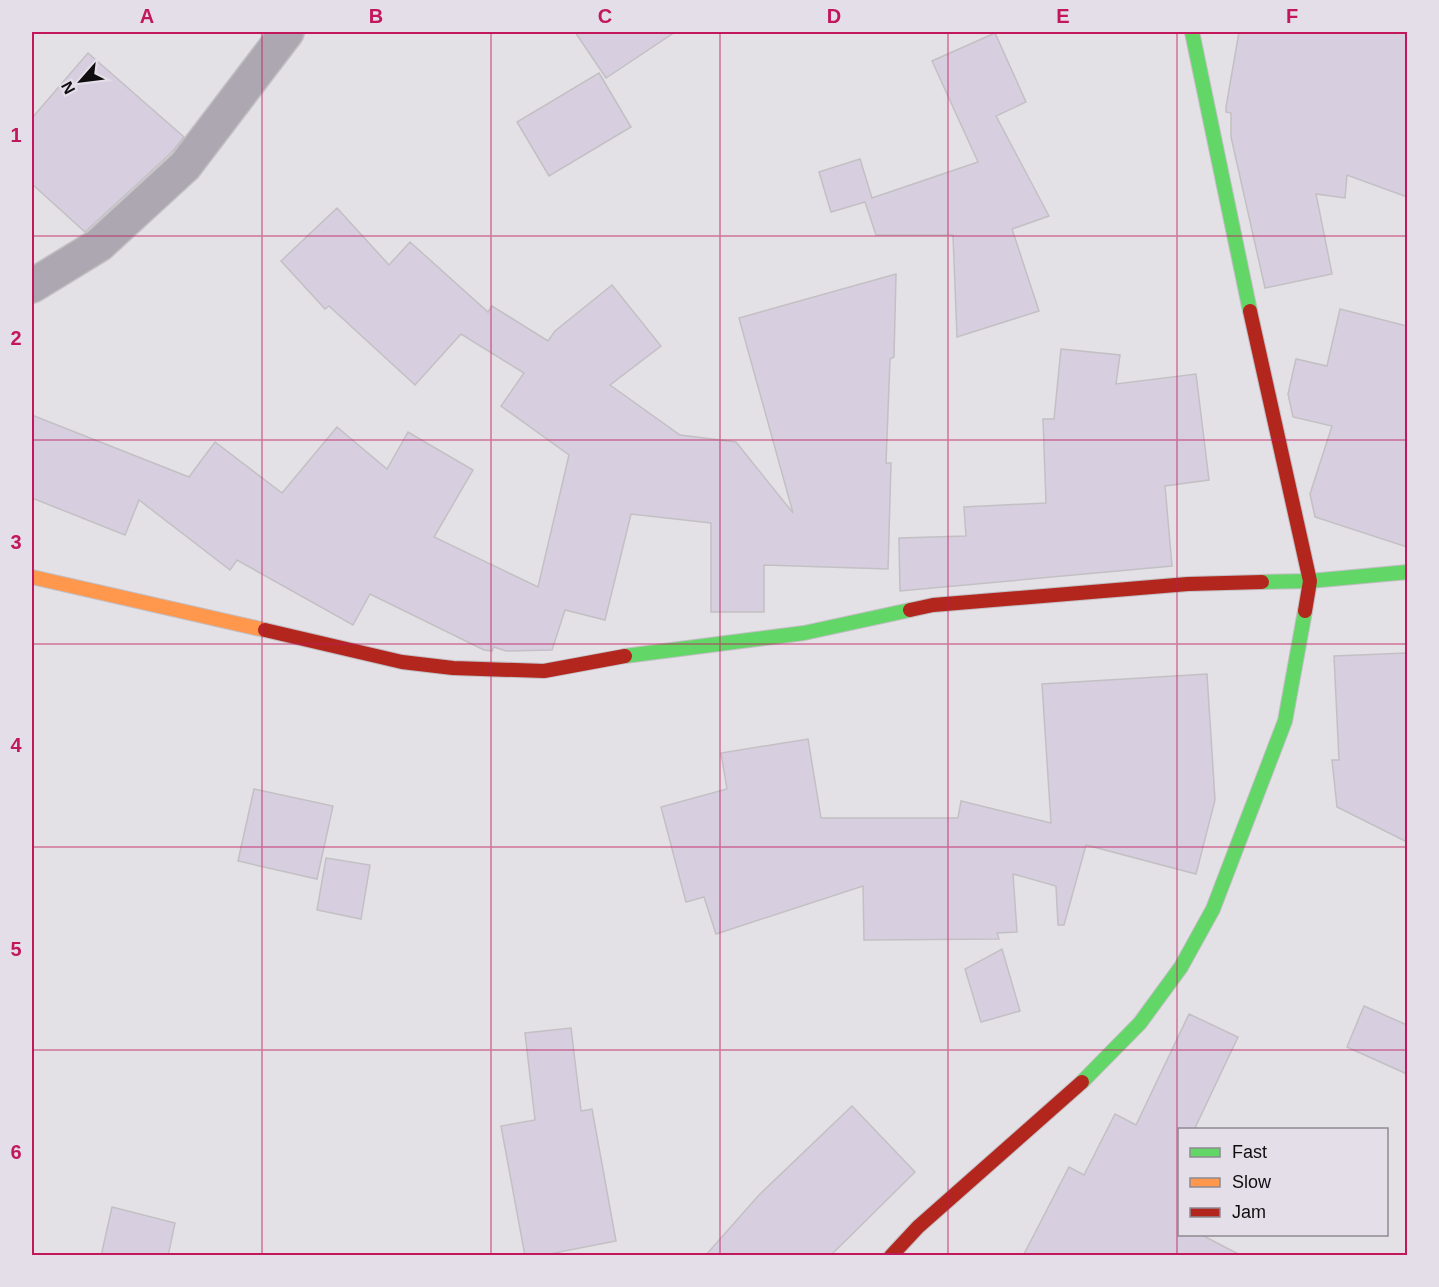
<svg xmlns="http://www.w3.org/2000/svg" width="1439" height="1287" font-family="Helvetica,sans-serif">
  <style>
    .building { fill: #d7cedf; stroke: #c3c0c4; stroke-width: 1.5 }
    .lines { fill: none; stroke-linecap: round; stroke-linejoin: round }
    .street-casing { stroke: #c1bfc3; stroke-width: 36 }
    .fast-casing { stroke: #c1bfc3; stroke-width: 16 }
    .slow-casing { stroke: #c1bfc3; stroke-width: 16 }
    .jam-casing { stroke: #c1bfc3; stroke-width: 16 }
    .street { stroke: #aca7b0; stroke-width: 33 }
    .fast { stroke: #63d668; stroke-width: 14 }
    .slow { stroke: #ff974d; stroke-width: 14 }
    .jam { stroke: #b3261e; stroke-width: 14 }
    .grid { fill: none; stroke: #c2185b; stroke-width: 1.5; stroke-opacity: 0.55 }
    .neatline { fill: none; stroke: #c2185b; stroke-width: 2 }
    .grid-label { font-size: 20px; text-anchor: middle; font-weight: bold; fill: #c2185b }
  </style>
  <rect width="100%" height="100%" fill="#e3e0e6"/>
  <g class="building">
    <path d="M 575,32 L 675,32 L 606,78 Z"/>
    <path d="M 1239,32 L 1407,32 L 1407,197 L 1347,175 L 1345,198 L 1316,194 L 1332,274 L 1265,288 L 1231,137 L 1231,113 L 1226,112 L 1226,107 Z"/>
    <path d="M 995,33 L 1026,102 L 996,116 L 1049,216 L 1012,229 L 1039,311 L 957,337 L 953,235 L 876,235 L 865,202 L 831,212 L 819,172 L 860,159 L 872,198 L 978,162 L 932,61 Z"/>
    <path d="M 88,53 L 184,137 L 171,153 L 85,232 L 32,184 L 32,118 Z"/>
    <path d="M 599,73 L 631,127 L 549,176 L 517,122 Z"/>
    <path d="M 337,208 L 389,265 L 410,242 L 488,312 L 492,306 L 548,341 L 555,331 L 612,285 L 661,346 L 610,385 L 680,435 L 736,442 L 793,513 L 739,318 L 896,274 L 894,357 L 890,359 L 886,463 L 891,463 L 888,569 L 764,565 L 764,612 L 711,612 L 711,523 L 631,514 L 605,620 L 565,610 L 552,650 L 506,651 L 494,647 L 492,651 L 484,650 L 370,594 L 353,625 L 237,560 L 230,570 L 139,500 L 125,535 L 32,498 L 32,415 L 189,477 L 215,442 L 282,493 L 337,427 L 387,469 L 408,432 L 473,470 L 434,537 L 538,587 L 569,455 L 501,406 L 524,373 L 461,334 L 415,385 L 329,306 L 325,309 L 281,261 Z"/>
    <path d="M 1340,309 L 1407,326 L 1407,547 L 1315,517 L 1310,494 L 1332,426 L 1293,417 L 1288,394 L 1296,359 L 1327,366 Z"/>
    <path d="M 1061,349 L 1120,355 L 1116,384 L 1196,374 L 1209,480 L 1165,486 L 1172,566 L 900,591 L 899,538 L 966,536 L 964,507 L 1046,503 L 1043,419 L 1054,419 Z"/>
    <path d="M 1407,653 L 1407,842 L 1337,807 L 1332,760 L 1339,760 L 1334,656 Z"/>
    <path d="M 1207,674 L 1215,800 L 1196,874 L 1086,845 L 1064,925 L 1058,925 L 1056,886 L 1013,874 L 1017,932 L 997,933 L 999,939 L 864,940 L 863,886 L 716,934 L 704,897 L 686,902 L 661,807 L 727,789 L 721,753 L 808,739 L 821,818 L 958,818 L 961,801 L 1051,823 L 1042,684 Z"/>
    <path d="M 254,789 L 333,806 L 317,879 L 238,861 Z"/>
    <path d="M 326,858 L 370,865 L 361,919 L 317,910 Z"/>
    <path d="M 1002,949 L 1020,1011 L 981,1022 L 965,969 Z"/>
    <path d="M 1364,1006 L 1407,1025 L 1407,1074 L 1347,1047 Z"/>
    <path d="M 1189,1014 L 1238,1037 L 1194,1130 L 1179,1130 L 1179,1234 L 1200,1234 L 1242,1256 L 1023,1256 L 1069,1167 L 1084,1175 L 1115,1114 L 1136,1125 Z"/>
    <path d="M 571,1028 L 581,1111 L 592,1109 L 616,1241 L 539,1256 L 525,1256 L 501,1126 L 535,1120 L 525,1033 Z"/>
    <path d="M 852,1106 L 915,1172 L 830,1256 L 705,1256 L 759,1195 Z"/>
    <path d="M 112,1207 L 175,1223 L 168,1256 L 101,1256 Z"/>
  </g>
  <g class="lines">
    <g class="street-casing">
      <path id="street" d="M 32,286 L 99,245 L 185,166 L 287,32"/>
    </g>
    <g class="fast-casing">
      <g id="fast">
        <path d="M 1192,32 L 1250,311"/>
        <path d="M 1262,582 L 1310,581 L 1408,572"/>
        <path d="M 625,656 L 804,633 L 910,610"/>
        <path d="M 1082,1082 L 1140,1023 L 1181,967 L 1213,909 L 1285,721 L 1305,611"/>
      </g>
    </g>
    <g class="slow-casing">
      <path id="slow" d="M 32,577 L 265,630"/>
    </g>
    <g class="jam-casing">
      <g id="jam">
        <path d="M 1250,311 L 1310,581 L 1305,611"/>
        <path d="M 910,610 L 933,605 L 1188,584 L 1262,582"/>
        <path d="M 265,630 L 402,662 L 453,668 L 544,671 L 625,656"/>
        <path d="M 891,1256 L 918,1227 L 1082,1082"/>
      </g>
    </g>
    <use href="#street" class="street"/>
    <use href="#fast" class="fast"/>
    <use href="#slow" class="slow"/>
    <use href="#jam" class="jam"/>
  </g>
  <path class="grid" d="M 262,32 L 262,1256M 491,32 L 491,1256M 720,32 L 720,1256M 948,32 L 948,1256M 1177,32 L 1177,1256M 32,236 L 1408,236M 32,440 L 1408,440M 32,644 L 1408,644M 32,847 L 1408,847M 32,1050 L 1408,1050"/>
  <rect width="1439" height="1287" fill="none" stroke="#e3dee8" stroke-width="66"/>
  <rect x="1178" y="1128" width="210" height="108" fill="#e3dee8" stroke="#8e8a92" stroke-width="1.5"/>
  <rect x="1190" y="1148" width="30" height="9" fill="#63d668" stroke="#8e8a92" stroke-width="1.5"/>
  <text x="1232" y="1158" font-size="18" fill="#0f0d10">Fast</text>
  <rect x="1190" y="1178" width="30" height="9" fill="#ff974d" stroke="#8e8a92" stroke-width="1.5"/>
  <text x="1232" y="1188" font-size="18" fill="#0f0d10">Slow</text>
  <rect x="1190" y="1208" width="30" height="9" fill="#b3261e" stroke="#8e8a92" stroke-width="1.5"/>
  <text x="1232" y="1218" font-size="18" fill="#0f0d10">Jam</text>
  <g transform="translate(81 81) rotate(242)" stroke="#e3dee8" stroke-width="4.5" paint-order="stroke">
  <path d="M0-4.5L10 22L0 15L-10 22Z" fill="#0f0d10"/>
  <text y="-9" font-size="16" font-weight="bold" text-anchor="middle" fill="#0f0d10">N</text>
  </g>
  <rect x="33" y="33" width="1373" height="1221" class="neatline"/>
  <g class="grid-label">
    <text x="147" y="23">A</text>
    <text x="376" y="23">B</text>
    <text x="605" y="23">C</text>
    <text x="834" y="23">D</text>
    <text x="1063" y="23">E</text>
    <text x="1292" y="23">F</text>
    <text x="16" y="142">1</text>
    <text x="16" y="345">2</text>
    <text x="16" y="549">3</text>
    <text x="16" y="752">4</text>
    <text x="16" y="956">5</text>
    <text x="16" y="1159">6</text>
  </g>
</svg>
